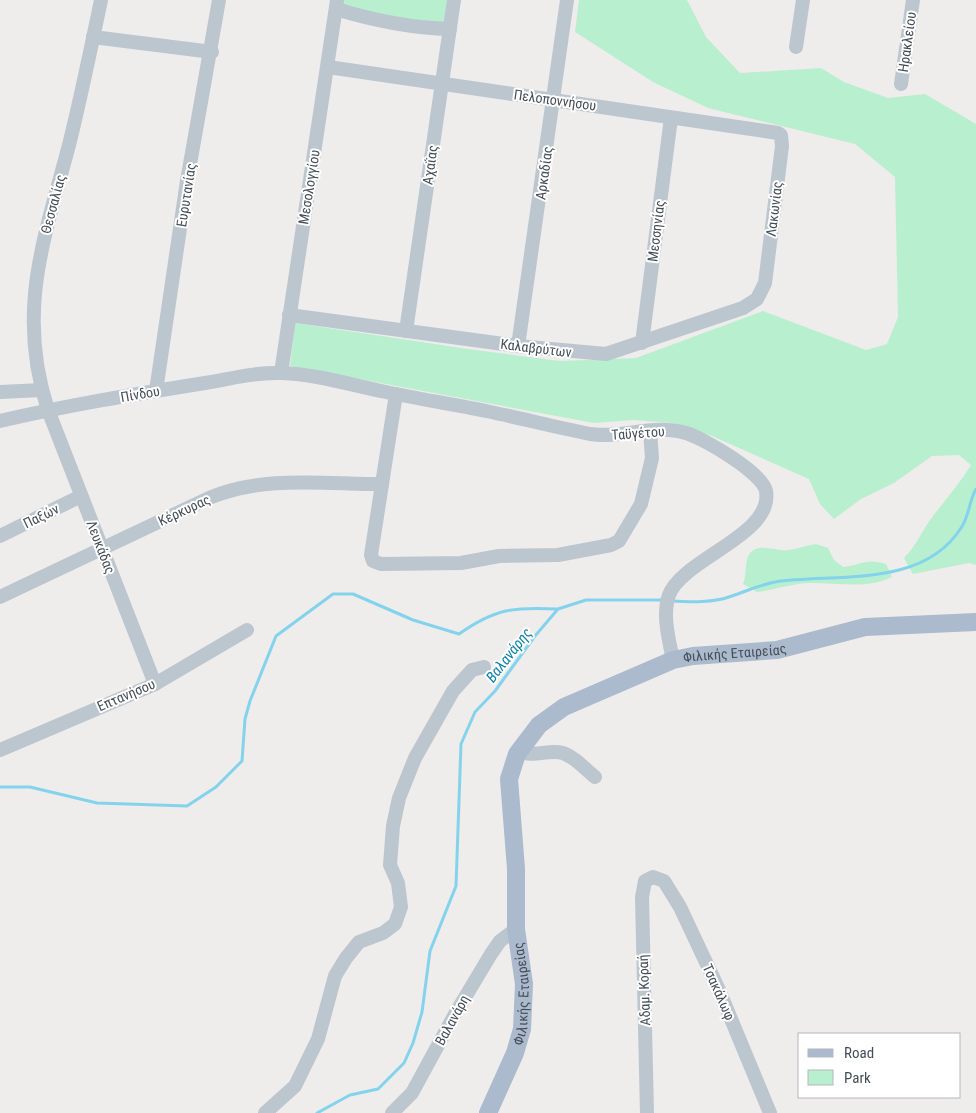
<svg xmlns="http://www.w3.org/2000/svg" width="976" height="1113" font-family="'Roboto Condensed',sans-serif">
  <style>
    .green { fill: #b8efcf }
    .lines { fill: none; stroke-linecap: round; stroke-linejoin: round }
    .stream { stroke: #84d3ec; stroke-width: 3 }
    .minor { stroke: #bcc6cf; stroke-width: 14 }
    .major { stroke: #abbacc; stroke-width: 18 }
    .labels { text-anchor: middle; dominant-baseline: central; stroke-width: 4; stroke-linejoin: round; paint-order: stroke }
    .street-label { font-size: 14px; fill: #444e59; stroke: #fff }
    .water-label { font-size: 15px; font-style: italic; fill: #0a7fa6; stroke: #fff }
  </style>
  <rect width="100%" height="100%" fill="#efecec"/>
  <g class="green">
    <path d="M 343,0 L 447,0 L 444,24 L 341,11 Z"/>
    <path d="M 579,0 L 687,0 L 706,37 L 740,73 L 821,68 L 844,82 L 888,98 L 925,94 L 976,124 L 976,565 L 969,563 L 913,574 L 904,558 C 917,545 922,530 933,516 C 946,499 960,483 971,465 L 959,455 L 932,456 L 894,483 L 861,499 L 834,519 L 820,504 L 809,479 L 712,436 L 672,423 L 633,420 L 594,423 L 290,366 L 295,323 L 468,349 L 560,361 L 636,358 L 763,311 L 866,350 L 887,344 L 898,317 L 895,177 L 855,144 L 708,108 L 653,82 L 575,32 Z"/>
    <path d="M 816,544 L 828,548 L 834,560 L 843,567 C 864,565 863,558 886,564 L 892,577 C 866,590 835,582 807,583 C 791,584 774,590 757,592 L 743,584 C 747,575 744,561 750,553 C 760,542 777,552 789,550 C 798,549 807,545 816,544 Z"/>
  </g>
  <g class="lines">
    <g class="stream">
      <path d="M 671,601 C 691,602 713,603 732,596 C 747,591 759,585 775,582 C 836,573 922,589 961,528 C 969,517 969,501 976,489"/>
      <path d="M 0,787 L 30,787 L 97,803 L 187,806 L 216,787 L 242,761 L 245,719 L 250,701 L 276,636 L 333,594 L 353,594 L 413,620 L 459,634 C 496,608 514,607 557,609"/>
      <path d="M 317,1113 L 350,1095 L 378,1089 L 404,1063 L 413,1043 L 422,1012 L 430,951 L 456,886 L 461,744 L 475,712 L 495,691 L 535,636 L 558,609 L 586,600 L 663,600"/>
    </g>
    <g class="minor">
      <path d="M 101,0 C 91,48 81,97 69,145 C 44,240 16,311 48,410 L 155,684"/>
      <path d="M 336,9 C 372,20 411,28 450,29"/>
      <path d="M 93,37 L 212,52"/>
      <path d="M 796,47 L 803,0"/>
      <path d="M 901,84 L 913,0"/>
      <path d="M 289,315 L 518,346 L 606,354 L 743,308 L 757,299 L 765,283 L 782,146 L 781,135 L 778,133 L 328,67"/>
      <path d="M 406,331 L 454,0"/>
      <path d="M 642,343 L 671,118"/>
      <path d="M 518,346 L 567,0"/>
      <path d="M 281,373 L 337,0"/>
      <path d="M 156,391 L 187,181 L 219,0"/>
      <path d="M 0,392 L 42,390"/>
      <path d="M 396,394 L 371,555 L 373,561 L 381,564 L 461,563 L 499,556 L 558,555 L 611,545 L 619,541 L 641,504 L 652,458 L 650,431"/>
      <path d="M 0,421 C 68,405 136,394 205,383 C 230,379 255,372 281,373 C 316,374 351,385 386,392 C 419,399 452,404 486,411 C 520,418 555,427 590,434 C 622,439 654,423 686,433 C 703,438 763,473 766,491 C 774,535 682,559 669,595 C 662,615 669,640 673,660"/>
      <path d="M 0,536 L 81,496"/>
      <path d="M 0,597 L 209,498 C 264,475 324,484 382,484"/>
      <path d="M 0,750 L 155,684 L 247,630"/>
      <path d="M 519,751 C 533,758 548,749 563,753 C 575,757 585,769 595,777"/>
      <path d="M 265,1113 L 295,1086 L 318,1039 L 335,976 L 346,958 L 359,942 L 383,933 L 395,924 L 401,907 L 398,883 L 390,865 L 393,826 L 399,798 L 415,758 L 453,691 L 472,670 L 484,667"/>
      <path d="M 392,1113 L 412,1093 L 455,1014 L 491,954 L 500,941 L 516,929"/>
      <path d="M 647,1113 L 642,897 L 645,881 L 653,877 L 664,881 L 680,907 L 719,990 L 770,1113"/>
    </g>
    <path class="major" id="s1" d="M 488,1113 L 515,1053 L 522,1029 L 524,984 L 516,929 L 516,869 L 509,779 L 517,754 L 539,725 L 564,707 L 673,660 L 693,656 L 777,650 L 865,627 L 976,622"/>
  </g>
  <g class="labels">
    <g class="street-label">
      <text transform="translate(907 42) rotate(-82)">Ηρακλείου</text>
      <text transform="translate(555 100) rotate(8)">Πελοποννήσου</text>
      <text transform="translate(430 165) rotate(-82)">Αχαΐας</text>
      <text transform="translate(544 173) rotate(-82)">Αρκαδίας</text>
      <text transform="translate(309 187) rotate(-81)">Μεσολογγίου</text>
      <text transform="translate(186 195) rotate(-81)">Ευρυτανίας</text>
      <text transform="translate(53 204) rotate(-75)">Θεσσαλίας</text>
      <text transform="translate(774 209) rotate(-83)">Λακωνίας</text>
      <text transform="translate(656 231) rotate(-83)">Μεσσηνίας</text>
      <text transform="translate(536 348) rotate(7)">Καλαβρύτων</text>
      <text transform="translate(140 394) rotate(-10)">Πίνδου</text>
      <text transform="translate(638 433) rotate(-4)">Ταϋγέτου</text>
      <text transform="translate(184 510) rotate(-25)">Κέρκυρας</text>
      <text transform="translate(41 516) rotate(-26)">Παξών</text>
      <text transform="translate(101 547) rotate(69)">Λευκάδας</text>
      <text stroke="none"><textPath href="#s1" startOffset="616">Φιλικής Εταιρείας</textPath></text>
      <text transform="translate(126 695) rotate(-23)">Επτανήσου</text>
      <text transform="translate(644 990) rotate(-92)">Αδαμ. Κοραή</text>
      <text transform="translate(719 992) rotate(66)">Τσακάλωφ</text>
      <text stroke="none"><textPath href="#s1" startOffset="126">Φιλικής Εταιρείας</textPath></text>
      <text transform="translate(452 1020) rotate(-61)">Βαλανάρη</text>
    </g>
    <g class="water-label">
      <text transform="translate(509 655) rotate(-52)">Βαλανάρης</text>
    </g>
  </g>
  <rect x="798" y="1033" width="162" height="65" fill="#ffffff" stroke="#b4b8bd"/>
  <rect x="808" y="1049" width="25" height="8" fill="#abbacc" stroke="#b4b8bd"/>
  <text x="844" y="1058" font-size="15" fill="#444e59">Road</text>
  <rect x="808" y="1070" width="25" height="15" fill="#b8efcf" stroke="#b4b8bd"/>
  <text x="844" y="1083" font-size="15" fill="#444e59">Park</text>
</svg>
